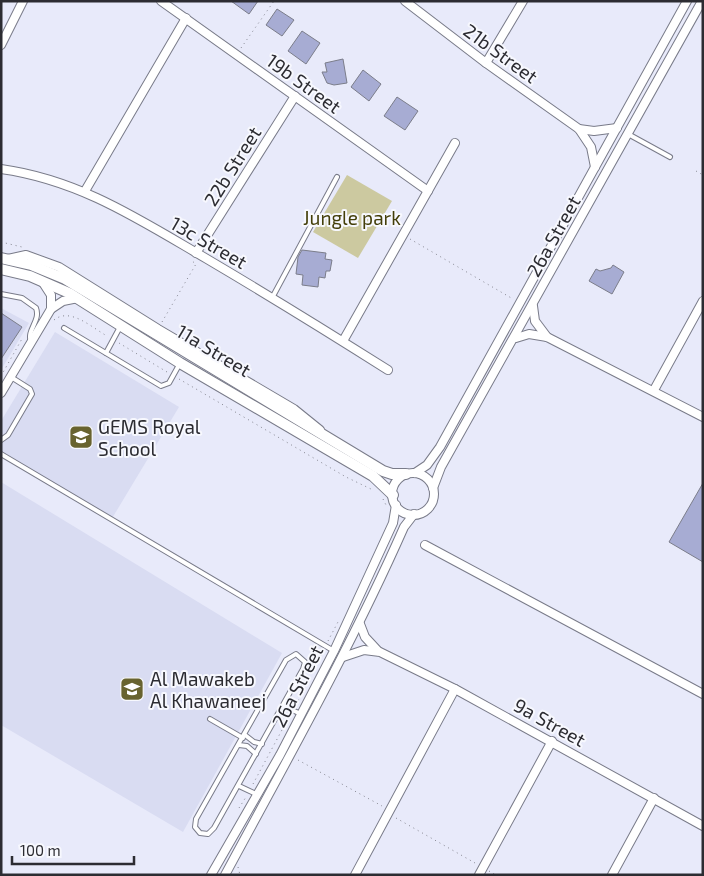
<svg xmlns="http://www.w3.org/2000/svg" width="704" height="876" font-family="'Exo 2',sans-serif">
  <style>
    .built { fill: #d9dcf2 }
    .green { fill: #ccc9a0 }
    .building { fill: #a7acd3; stroke: #7b7d8a }
    .lines { fill: none; stroke-linecap: round; stroke-linejoin: round }
    .service-casing { stroke: #797b89; stroke-width: 6 }
    .minor-casing { stroke: #797b89; stroke-width: 10 }
    .tertiary-casing { stroke: #797b89; stroke-width: 12 }
    .path { stroke: #84858f; stroke-width: 1; stroke-dasharray: 1 4; stroke-linecap: butt }
    .service { stroke: #fff; stroke-width: 4 }
    .minor { stroke: #fff; stroke-width: 8 }
    .tertiary { stroke: #fff; stroke-width: 10 }
    .labels { text-anchor: middle; dominant-baseline: central; stroke-width: 4; stroke-linejoin: round; paint-order: stroke }
    .street-label { font-size: 19px; fill: #2c2c32; stroke: #f7f8fe }
    .park-label { font-size: 19px; fill: #433e09; stroke: #f7f8fe }
    .poi-label { font-size: 19px; fill: #2c2c32; stroke: #f7f8fe; text-anchor: start }
  </style>
  <rect width="100%" height="100%" fill="#e8eafa"/>
  <g class="built">
    <path d="M 1,308 L 29,323 L 1,370 Z"/>
    <path d="M 55,332 L 179,407 L 111,520 L 1,454 L 1,421 Z"/>
    <path d="M 1,482 L 282,653 L 183,832 L 1,725 Z"/>
  </g>
  <path class="green" d="M 347,175 L 392,201 L 358,258 L 313,232 Z"/>
  <g class="building">
    <path d="M 231,1 L 258,1 L 249,14 Z"/>
    <path d="M 277,9 L 294,20 L 282,36 L 266,25 Z"/>
    <path d="M 302,31 L 320,43 L 306,64 L 288,51 Z"/>
    <path d="M 343,59 L 347,83 L 334,85 L 327,83 L 322,72 L 327,72 L 325,63 Z"/>
    <path d="M 363,70 L 381,84 L 369,101 L 351,87 Z"/>
    <path d="M 397,97 L 418,111 L 405,130 L 384,116 Z"/>
    <path d="M 302,250 L 326,253 L 325,259 L 332,260 L 330,271 L 326,271 L 325,278 L 319,277 L 318,287 L 302,285 L 303,275 L 296,274 L 298,257 Z"/>
    <path d="M 613,265 L 624,272 L 612,294 L 589,281 L 596,269 L 600,271 L 611,268 Z"/>
    <path d="M 1,313 L 22,327 L 1,359 Z"/>
    <path d="M 703,483 L 703,562 L 669,542 Z"/>
  </g>
  <g class="lines">
    <g class="service-casing">
      <g id="service">
        <path d="M 628,134 L 670,157"/>
        <path d="M 1,294 L 22,298 L 36,308 C 41,321 26,330 31,342"/>
        <path d="M 272,298 L 337,177"/>
        <path d="M 64,328 L 161,386 L 169,383 L 179,365"/>
        <path d="M 106,353 L 120,327"/>
        <path d="M 1,440 L 8,435 L 32,394 L 30,389 L 11,377"/>
        <path d="M 1,454 L 334,651"/>
        <path d="M 296,654 L 305,662 L 303,669 L 214,828 L 208,834 L 200,833 L 195,827 L 196,819 L 286,660 Z"/>
        <path d="M 283,706 L 301,714"/>
        <path d="M 210,719 L 243,738"/>
        <path d="M 245,735 L 254,742 L 262,744"/>
        <path d="M 239,745 L 247,746 L 256,754"/>
        <path d="M 239,786 L 258,795"/>
      </g>
    </g>
    <g class="minor-casing">
      <g id="minor">
        <path d="M 161,1 L 428,191"/>
        <path d="M 405,1 L 486,63 L 579,129 L 591,147 L 595,167"/>
        <path d="M 1,45 L 23,1"/>
        <path d="M 486,63 L 523,1"/>
        <path d="M 579,129 L 594,131 L 617,128"/>
        <path d="M 1,169 C 80,180 140,220 207,259 C 268,295 328,332 388,370"/>
        <path d="M 85,191 L 186,18"/>
        <path d="M 196,253 L 295,96"/>
        <path d="M 8,259 L 26,255 L 59,267 L 158,329 L 294,409 L 320,430"/>
        <path d="M 533,306 L 535,321 L 547,337"/>
        <path d="M 51,309 L 63,301 L 78,298"/>
        <path d="M 516,338 L 529,334 L 547,337 L 703,417"/>
        <path d="M 343,341 L 455,143"/>
        <path d="M 654,390 L 703,301"/>
        <path d="M 1,393 L 51,309 L 51,295 L 42,281"/>
        <path d="M 415,473 L 427,465 L 440,447 L 687,1"/>
        <circle cx="413" cy="494" r="21"/>
        <path d="M 433,488 L 441,467 L 702,1"/>
        <path d="M 425,545 L 703,694"/>
        <path d="M 360,624 L 365,637 L 378,651"/>
        <path d="M 343,657 L 364,650 L 380,652 L 455,689 L 703,826"/>
        <path d="M 211,875 L 280,755 L 334,651 L 393,523 L 396,505"/>
        <path d="M 225,875 C 287,760 351,647 404,527 L 414,514"/>
        <path d="M 355,875 L 455,689"/>
        <path d="M 479,875 L 552,741"/>
        <path d="M 612,875 L 654,798"/>
      </g>
    </g>
    <g class="tertiary-casing">
      <g id="tertiary">
        <path d="M 1,258 L 31,265 L 65,279 L 383,471 L 392,474 L 406,474"/>
        <path d="M 1,269 L 30,276 L 69,293 L 180,363 L 373,476 L 393,495"/>
      </g>
    </g>
    <g class="path">
      <path d="M 241,48 L 274,1"/>
      <path d="M 696,171 L 703,175"/>
      <path d="M 410,239 L 513,299"/>
      <path d="M 1,242 L 22,247"/>
      <path d="M 54,320 C 70,307 91,327 107,336"/>
      <path d="M 162,322 L 196,264 L 192,261 L 193,259"/>
      <path d="M 119,343 L 167,372"/>
      <path d="M 1,376 L 23,337"/>
      <path d="M 179,379 L 346,477 L 373,490"/>
      <path d="M 383,499 L 387,507"/>
      <path d="M 328,641 L 339,620"/>
      <path d="M 296,705 L 323,651"/>
      <path d="M 298,760 L 382,806"/>
      <path d="M 253,784 L 290,715"/>
      <path d="M 239,808 L 246,797"/>
      <path d="M 396,818 L 475,863"/>
      <path d="M 238,867 L 240,875"/>
      <path d="M 489,871 L 496,875"/>
    </g>
    <use href="#service" class="service"/>
    <use href="#minor" class="minor"/>
    <use href="#tertiary" class="tertiary"/>
  </g>
  <defs>
    <g id="school-square" transform="scale(1.25)"><rect x="-9" y="-9" width="18" height="18" rx="4" fill="#68632f" stroke="#f7f8fe"/><path d="M0-5L7-2L0 1L-7-2ZM-4 1L0 2.5L4 1V4Q0 6-4 4Z" fill="#fff"/></g>
  </defs>
  <g fill-rule="evenodd">
    <use href="#school-square" x="81" y="437"/>
    <use href="#school-square" x="132" y="689"/>
  </g>
  <g class="labels">
    <g class="street-label">
      <text transform="translate(501 53) rotate(36)">21b Street</text>
      <text transform="translate(304 83) rotate(36)">19b Street</text>
      <text transform="translate(232 166) rotate(-58)">22b Street</text>
      <text transform="translate(553 236) rotate(-61)">26a Street</text>
      <text transform="translate(209 242) rotate(30)">13c Street</text>
      <text transform="translate(214 350) rotate(31)">11a Street</text>
      <text transform="translate(297 686) rotate(-63)">26a Street</text>
      <text transform="translate(550 722) rotate(29)">9a Street</text>
    </g>
    <g class="park-label">
      <text x="352" y="217">Jungle park</text>
    </g>
    <g class="poi-label">
      <text x="98" y="426">GEMS Royal<tspan x="98" dy="22">School</tspan></text>
      <text x="150" y="678">Al Mawakeb<tspan x="150" dy="22">Al Khawaneej</tspan></text>
    </g>
  </g>
  <rect width="704" height="876" fill="none" stroke="#2c2c32" stroke-width="5"/>
  <path d="M12 856v8h122v-8" fill="none" stroke="#2c2c32" stroke-width="2.5"/>
  <text x="20" y="856" font-size="15" fill="#2c2c32" stroke="#f7f8fe" stroke-width="4" paint-order="stroke">100 m</text>
</svg>
